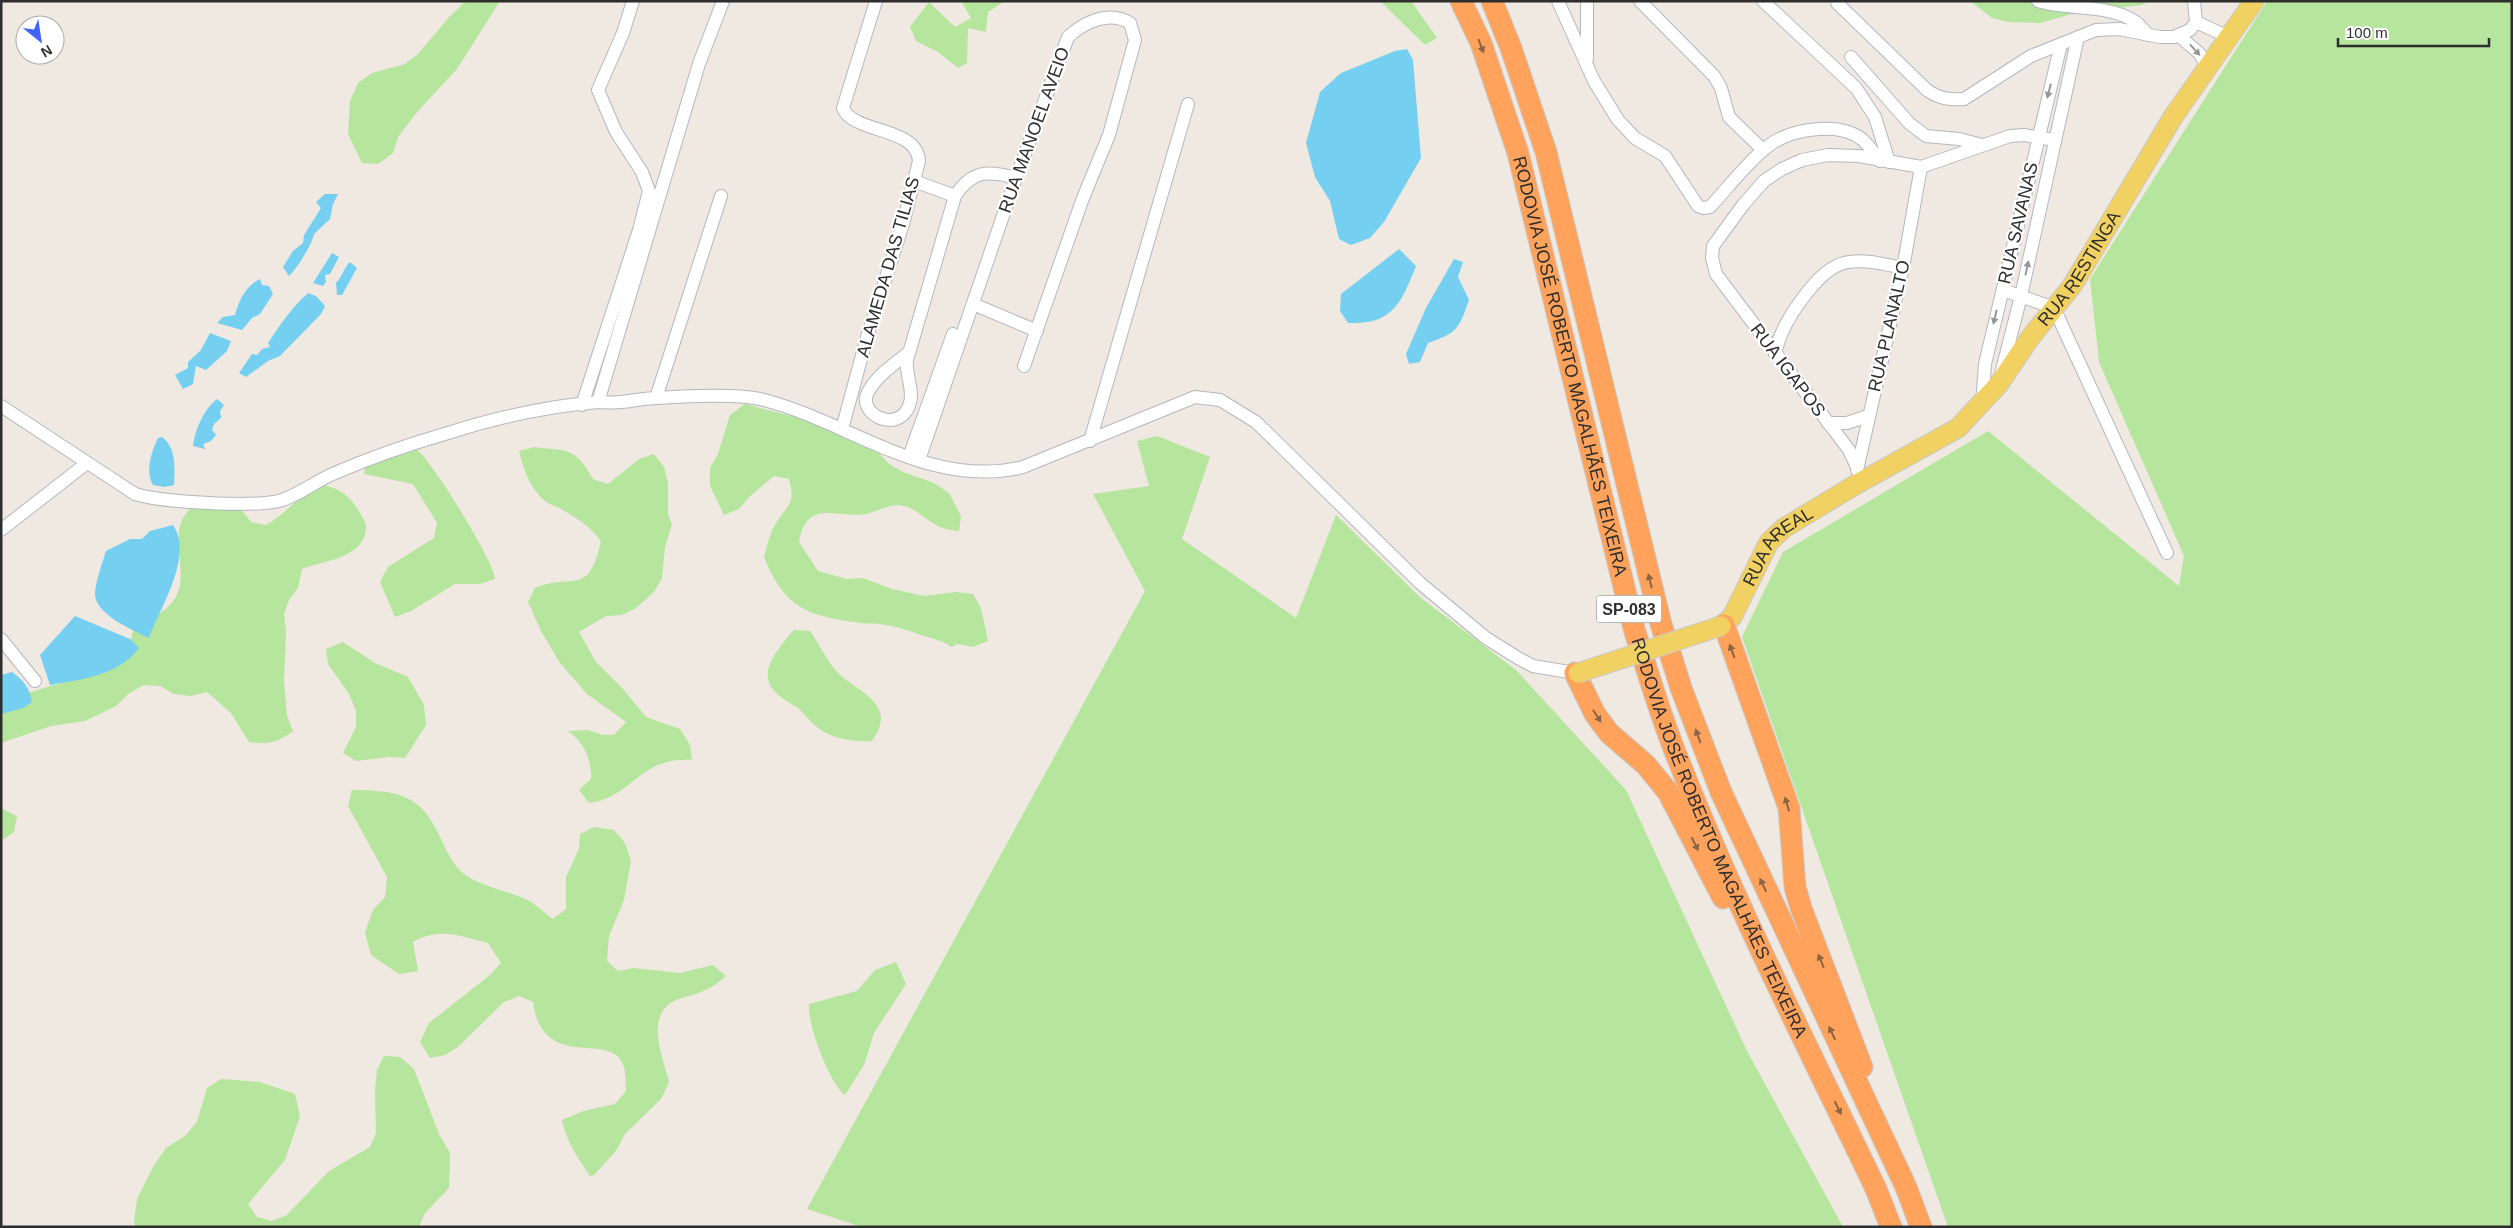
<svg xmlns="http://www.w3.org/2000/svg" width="2513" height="1228" font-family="Helvetica,sans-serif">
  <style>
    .green { fill: #b6e59e }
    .water { fill: #75cff0 }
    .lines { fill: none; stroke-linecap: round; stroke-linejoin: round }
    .street-casing { stroke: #b4b7c1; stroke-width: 14 }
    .primary-casing { stroke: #c9c9c9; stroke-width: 21 }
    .highway-casing { stroke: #c9c9c9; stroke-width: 23 }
    .street { stroke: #fff; stroke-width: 12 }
    .primary { stroke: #f2d163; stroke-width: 19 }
    .highway { stroke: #ffa35c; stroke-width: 21 }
    .primary-bridge-casing { stroke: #c9c9c9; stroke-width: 21; stroke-linecap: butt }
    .primary-bridge { stroke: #f2d163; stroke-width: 19 }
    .oneway { fill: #8c6343 }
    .oneway2 { fill: #969696 }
    .labels { text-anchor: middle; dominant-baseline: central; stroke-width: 4.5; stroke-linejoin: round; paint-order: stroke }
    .shield { fill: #fff; stroke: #6d6d6d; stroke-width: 1 }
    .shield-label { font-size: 16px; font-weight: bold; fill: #2e2e2e }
    .street-label { font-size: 18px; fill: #2e2e2e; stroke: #fff }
  </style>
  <rect width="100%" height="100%" fill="#efe9e1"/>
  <g class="green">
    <path d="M 466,1 L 500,1 L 457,69 L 417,112 L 398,137 L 393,153 L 378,164 L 362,163 L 348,134 L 350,101 L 358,83 L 372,73 L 405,64 L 418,54 L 450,16 Z"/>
    <path d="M 961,1 L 1005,1 L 988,12 L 986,32 L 968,28 L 967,63 L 958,68 L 938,52 L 916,41 L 910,27 L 929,2 L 955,27 L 971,18 Z"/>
    <path d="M 1380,1 L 1411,1 L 1437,38 L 1425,45 Z"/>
    <path d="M 1970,1 L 2151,1 L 2141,5 L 2072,14 L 2040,23 L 2008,22 L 1992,18 Z"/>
    <path d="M 2267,1 L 2512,1 L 2512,1227 L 1948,1227 L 1742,637 L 1783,552 L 1988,431 L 2179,586 L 2184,556 L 2099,362 L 2090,279 Z"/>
    <path d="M 745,404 L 807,420 L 878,452 L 889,464 L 903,472 L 934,483 L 949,493 L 961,516 L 959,531 C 954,530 948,530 943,528 C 927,523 917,507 899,505 C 889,504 876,512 866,514 C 837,519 807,497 799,542 L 818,571 L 847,579 L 863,578 L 892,589 L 924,596 L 956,592 L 973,594 L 981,608 L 988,641 L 973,647 L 957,644 L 952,647 C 943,641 935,639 924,636 C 910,631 895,626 880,624 C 874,623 867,624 861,623 C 808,616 785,609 764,557 C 767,547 769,536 774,527 C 785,505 797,507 789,479 L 774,476 L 749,497 L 739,509 L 724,515 L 710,486 L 710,468 L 718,454 L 730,415 Z"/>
    <path d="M 1157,436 L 1210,457 L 1182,539 L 1296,618 L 1336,515 L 1421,598 L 1516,670 L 1626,790 L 1747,1051 L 1843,1227 L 862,1227 L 807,1209 L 1145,591 L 1093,494 L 1149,486 L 1137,441 Z"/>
    <path d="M 398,446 C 404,447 412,447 417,450 C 431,459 495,563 495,579 L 480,584 L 455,584 L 411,611 L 395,617 L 380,582 L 388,567 L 434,538 L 437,523 L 413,484 L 364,474 L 367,459 Z"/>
    <path d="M 534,447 C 568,451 575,447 593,479 L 608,484 L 639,459 L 654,454 L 664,467 L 668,483 L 668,515 L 672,524 L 665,547 L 662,578 L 654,592 L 636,608 L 622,615 L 606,616 L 579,632 L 596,662 L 623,689 L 646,717 L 680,729 L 690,745 L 692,760 C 637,757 636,796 589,803 L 579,790 L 591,779 C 592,760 584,742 568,731 L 588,730 L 603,735 L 614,735 L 626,722 L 587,694 L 560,663 L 541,631 L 528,602 L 535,588 C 575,572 588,598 601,541 C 590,526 577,518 561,509 C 556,506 548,504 544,500 C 530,488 523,468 519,451 Z"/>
    <path d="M 319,484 C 346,489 354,501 366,524 C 366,529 365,536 363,540 C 351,560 322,561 302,569 L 298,588 L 289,600 L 284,614 L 286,631 L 284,681 L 287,716 L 293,731 C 278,742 268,745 249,742 L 231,713 L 207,692 L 191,696 L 174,694 L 160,686 L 144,685 L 128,694 L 116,706 L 85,721 L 51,726 L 1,743 L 1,701 L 74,679 L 130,645 L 133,629 C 146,620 165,613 174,600 C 190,576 171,544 182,520 C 184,515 189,511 191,507 L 240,508 L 251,522 L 266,525 C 286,514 299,495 319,484 Z"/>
    <path d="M 794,630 L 810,631 C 819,644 827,661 838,673 C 859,693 899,704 872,741 C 854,742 831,739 817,727 C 809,721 803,711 795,706 C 782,698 766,690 768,672 C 769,659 786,638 794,630 Z"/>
    <path d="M 343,642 L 375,663 L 408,677 L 424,705 L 426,725 L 405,758 L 389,757 L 356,761 L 343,753 L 356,727 L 356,711 L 349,694 L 328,664 L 326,649 Z"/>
    <path d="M 352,790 C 398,791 421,793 441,839 C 448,853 452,864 464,874 C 482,887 505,890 525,899 C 535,903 544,913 553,919 L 566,909 L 566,877 L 579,849 L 580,834 L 594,827 L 614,830 L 625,843 L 631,861 L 624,900 L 609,936 L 607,961 L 618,971 L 633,968 L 680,973 L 713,965 L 726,976 C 712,989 700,993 682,998 C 642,1009 662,1055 669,1082 L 661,1099 L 625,1134 L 616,1151 L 594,1175 L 590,1176 C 578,1158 566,1141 562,1120 L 583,1111 L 615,1104 L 626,1091 C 625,1083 626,1074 624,1067 C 613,1028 543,1075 533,1002 L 519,996 L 504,1002 L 458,1047 L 445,1055 L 430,1058 L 420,1042 L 429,1023 L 490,975 L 501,963 L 488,943 C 459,936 440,927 413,942 L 418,971 L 399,974 L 371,955 L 365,932 L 373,910 L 385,897 L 387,877 L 348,806 Z"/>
    <path d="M 1,808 L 17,816 L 14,832 L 1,841 Z"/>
    <path d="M 896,962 L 906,984 L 874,1033 L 864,1065 L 845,1095 C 829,1083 807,1023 809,1004 L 857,991 L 875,970 Z"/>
    <path d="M 384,1056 L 400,1057 L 414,1069 L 439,1134 L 450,1153 L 449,1188 L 425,1213 L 419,1227 L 136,1227 L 134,1222 L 137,1199 L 153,1167 L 166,1148 L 185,1136 L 197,1122 L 207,1088 L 221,1079 L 260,1082 L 295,1094 L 300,1116 L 285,1160 L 248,1204 L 257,1217 L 272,1221 L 287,1215 L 329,1171 L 370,1147 L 376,1133 L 375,1091 L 377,1070 Z"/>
  </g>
  <g class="water">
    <path d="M 1407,49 L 1413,60 L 1421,158 L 1384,222 L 1370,238 L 1351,245 L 1339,239 L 1330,201 L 1315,177 L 1306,143 L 1320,92 L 1341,73 L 1395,51 Z"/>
    <path d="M 325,194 L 338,194 L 333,204 L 330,219 L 314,234 C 313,243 296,270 289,276 L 283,267 L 293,251 L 303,243 L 304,235 L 321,208 L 316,202 Z"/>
    <path d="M 1399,249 L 1416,266 C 1401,303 1393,325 1348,323 L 1340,311 L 1341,294 Z"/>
    <path d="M 332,253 L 339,257 L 330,274 L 325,275 L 326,282 L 323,286 L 313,283 Z"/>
    <path d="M 1454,259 L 1463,262 L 1458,277 L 1469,300 C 1459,329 1457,333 1428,343 L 1420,362 L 1409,364 L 1406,354 L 1426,308 Z"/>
    <path d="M 350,262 L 357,268 L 342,295 L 337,295 L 336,283 C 342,277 343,269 350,262 Z"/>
    <path d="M 260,279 L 262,285 L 269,286 L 273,294 L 260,314 L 252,318 L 242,330 L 217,323 L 223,317 L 235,315 C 239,300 246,286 260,279 Z"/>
    <path d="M 308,293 L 316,296 L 325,306 L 321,314 L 280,356 L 268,361 L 246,377 L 239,373 L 252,354 L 257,355 L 262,349 L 270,347 L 268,343 C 280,325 292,307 308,293 Z"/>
    <path d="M 210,333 L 231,341 L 227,351 L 206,370 L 196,366 L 193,384 L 183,389 L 175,375 L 188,368 L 188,362 L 201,350 Z"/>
    <path d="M 217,399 L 224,405 L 220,411 L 221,418 L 214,424 L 212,430 L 216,435 L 211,441 L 203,444 L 205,449 L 193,446 C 195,430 204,409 217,399 Z"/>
    <path d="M 162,437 C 176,447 175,469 174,485 L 164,487 L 153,485 C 145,471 151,453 158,438 Z"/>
    <path d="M 173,525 C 194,556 160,608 149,638 C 133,630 94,614 95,593 C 96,580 102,564 106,551 L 130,539 L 142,539 L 150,531 Z"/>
    <path d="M 75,616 L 130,639 L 139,648 C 118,676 82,679 50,685 L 40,655 Z"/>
    <path d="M 12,672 C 23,680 30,688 32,702 L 23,708 L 1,714 L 1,675 Z"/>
  </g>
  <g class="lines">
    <g class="street-casing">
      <g id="street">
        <path d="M 1558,1 L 1594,81 L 1618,120 L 1635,138 L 1665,156 L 1698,206 L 1703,208 L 1710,207 C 1727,189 1754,154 1774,142 C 1797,128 1841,122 1863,140 C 1869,146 1875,154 1880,161"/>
        <path d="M 1587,1 L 1587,59"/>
        <path d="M 1640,1 L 1714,76 L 1721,88 L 1729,117 L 1763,150"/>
        <path d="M 1763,1 L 1856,88 L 1875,117 L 1889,162"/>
        <path d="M 2038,1 C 2067,10 2108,4 2134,21 C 2139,24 2144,30 2148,35"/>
        <path d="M 2194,1 L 2196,22"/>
        <path d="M 1837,3 L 1928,91 C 1941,99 1950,100 1964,99 L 2031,56 L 2096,30 L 2119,29 L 2160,37 L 2174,37 L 2190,30 L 2196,22"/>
        <path d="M 2196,22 L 2222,34 L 2231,33"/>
        <path d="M 2178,35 L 2199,53 L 2208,67"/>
        <path d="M 1851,57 L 1909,123 L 1926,136 L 1959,139 L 1982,145"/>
        <path d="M 914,181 L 955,196"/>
        <path d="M 2003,290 L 2054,308 L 2167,553"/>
        <path d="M 973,304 L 1037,331"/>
        <path d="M 909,352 C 895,364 877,375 868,392 C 856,413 897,435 909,406 C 915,391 905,375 907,360 L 955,196 C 972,170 988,170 1016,178"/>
        <path d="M 1775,354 C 1780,332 1789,317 1802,299 C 1836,254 1851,257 1903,268"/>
        <path d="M 2001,374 L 2021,296 L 2078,37"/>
        <path d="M 656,398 L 721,196"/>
        <path d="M 598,402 L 699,64 L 723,1"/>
        <path d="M 1982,404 L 1985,364 L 2061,44"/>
        <path d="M 582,405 L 639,230 L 649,191 L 642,172 L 616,132 L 598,90 L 623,33 L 633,1"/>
        <path d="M 1,406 L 135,494 C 160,502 258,508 282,500 C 301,494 317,480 335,473 C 372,457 410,444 448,433 C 495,418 549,406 598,402 C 605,402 613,403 621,402 C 633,401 645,398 658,398 C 687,396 736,393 764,400 C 850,422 929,490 1023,467 L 1195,397 L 1220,400 L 1256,422 L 1420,583 L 1486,638 L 1518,658 L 1533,666 L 1575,673"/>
        <path d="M 1828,423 L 1847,423 L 1868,416"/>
        <path d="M 842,429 L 867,337 L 903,224 L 919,161 C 917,126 853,134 843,108 L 876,1"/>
        <path d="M 1090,441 L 1188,104"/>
        <path d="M 909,457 L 953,334"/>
        <path d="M 919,460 L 1016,178 L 1068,37 C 1084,22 1110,10 1130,23 L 1135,40 L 1109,135 L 1083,198 L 1024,366"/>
        <path d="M 1857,467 L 1849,450 L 1716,274 L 1712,258 L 1713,246 L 1743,205 L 1764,181 L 1782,169 L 1802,160 L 1828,155 L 1859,156 L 1921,167 L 2010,136 L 2024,135 L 2055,140"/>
        <path d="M 1857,470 L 1903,268 L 1921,167"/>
        <path d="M 1,530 L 87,463"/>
        <path d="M 1,639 L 35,681"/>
      </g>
    </g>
    <g class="primary-casing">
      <g id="primary">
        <path id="s1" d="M 1721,626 L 1732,617 L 1769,542 L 1784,528 L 1855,485 L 1958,428 L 1999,384 L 2030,338 L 2072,286 L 2173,117 L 2254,1"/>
      </g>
    </g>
    <g class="highway-casing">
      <g id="highway">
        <path id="s2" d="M 1461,1 L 1481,43 L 1518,153 L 1635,632 C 1649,676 1662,721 1680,764 C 1737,909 1809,1049 1876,1189 L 1891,1227"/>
        <path d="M 1492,1 L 1511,48 L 1546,152 L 1661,624 L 1681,688 L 1721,792 L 1906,1187 L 1921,1227"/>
        <path d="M 1724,625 L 1789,808 L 1795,887 L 1801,908 L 1862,1067"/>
        <path d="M 1575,673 L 1595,714 L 1609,733 L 1646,765 L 1668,792 L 1723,898"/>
      </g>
    </g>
    <use href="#street" class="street"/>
    <use href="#primary" class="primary"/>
    <use href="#highway" class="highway"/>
    <g class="primary-bridge-casing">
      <path id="primary-bridge" d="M 1578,673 L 1721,626"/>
    </g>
    <use href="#primary-bridge" class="primary-bridge"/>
  </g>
  <defs><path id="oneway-solid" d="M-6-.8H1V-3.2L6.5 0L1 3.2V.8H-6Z" transform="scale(1.25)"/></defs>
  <g class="oneway">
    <use href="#oneway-solid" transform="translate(1481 46) rotate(69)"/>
    <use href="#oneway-solid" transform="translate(1650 581) rotate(-104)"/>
    <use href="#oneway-solid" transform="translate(1732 651) rotate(-110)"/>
    <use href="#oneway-solid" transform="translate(1597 716) rotate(57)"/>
    <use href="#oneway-solid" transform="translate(1698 736) rotate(-110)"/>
    <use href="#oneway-solid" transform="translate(1787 804) rotate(-106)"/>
    <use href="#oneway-solid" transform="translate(1695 844) rotate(63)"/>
    <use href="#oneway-solid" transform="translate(1763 885) rotate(-115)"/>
    <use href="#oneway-solid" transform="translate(1821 961) rotate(-112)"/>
    <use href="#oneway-solid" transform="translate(1832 1033) rotate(-115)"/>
    <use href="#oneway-solid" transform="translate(1838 1108) rotate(64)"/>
  </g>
  <g class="oneway2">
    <use href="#oneway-solid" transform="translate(2195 50) rotate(48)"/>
    <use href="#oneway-solid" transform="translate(2049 91) rotate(104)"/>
    <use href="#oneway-solid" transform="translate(2027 268) rotate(-78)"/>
    <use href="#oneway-solid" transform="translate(1995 317) rotate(103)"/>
  </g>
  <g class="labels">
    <rect class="shield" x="1596.5" y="595.5" width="65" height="27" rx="4"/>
    <g class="shield-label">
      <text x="1629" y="609">SP-083</text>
    </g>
    <g class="street-label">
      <text transform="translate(1034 130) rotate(-70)">RUA MANOEL AVEIO</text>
      <text transform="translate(2018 223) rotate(-77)">RUA SAVANAS</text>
      <text transform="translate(888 267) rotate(-74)">ALAMEDA DAS TILIAS</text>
      <text stroke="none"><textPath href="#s1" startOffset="520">RUA RESTINGA</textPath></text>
      <text transform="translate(1889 326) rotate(-77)">RUA PLANALTO</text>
      <text stroke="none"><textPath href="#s2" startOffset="382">RODOVIA JOSÉ ROBERTO MAGALHÃES TEIXEIRA</textPath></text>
      <text transform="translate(1788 370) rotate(53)">RUA IGAPOS</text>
      <text stroke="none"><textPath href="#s1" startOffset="100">RUA AREAL</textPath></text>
      <text stroke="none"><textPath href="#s2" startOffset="878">RODOVIA JOSÉ ROBERTO MAGALHÃES TEIXEIRA</textPath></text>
    </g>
  </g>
  <rect width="2513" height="1228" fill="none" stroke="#2e2e2e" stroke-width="5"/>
  <g transform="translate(40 40) rotate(150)"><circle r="24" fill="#ffffff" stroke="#ababab"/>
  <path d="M0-4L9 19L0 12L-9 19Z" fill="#4264fb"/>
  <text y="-8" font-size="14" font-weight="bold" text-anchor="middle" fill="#2e2e2e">N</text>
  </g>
  <path d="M2338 38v8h151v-8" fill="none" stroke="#2e2e2e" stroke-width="2.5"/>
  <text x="2346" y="38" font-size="15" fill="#2e2e2e" stroke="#ffffff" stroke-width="4" paint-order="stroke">100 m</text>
</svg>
